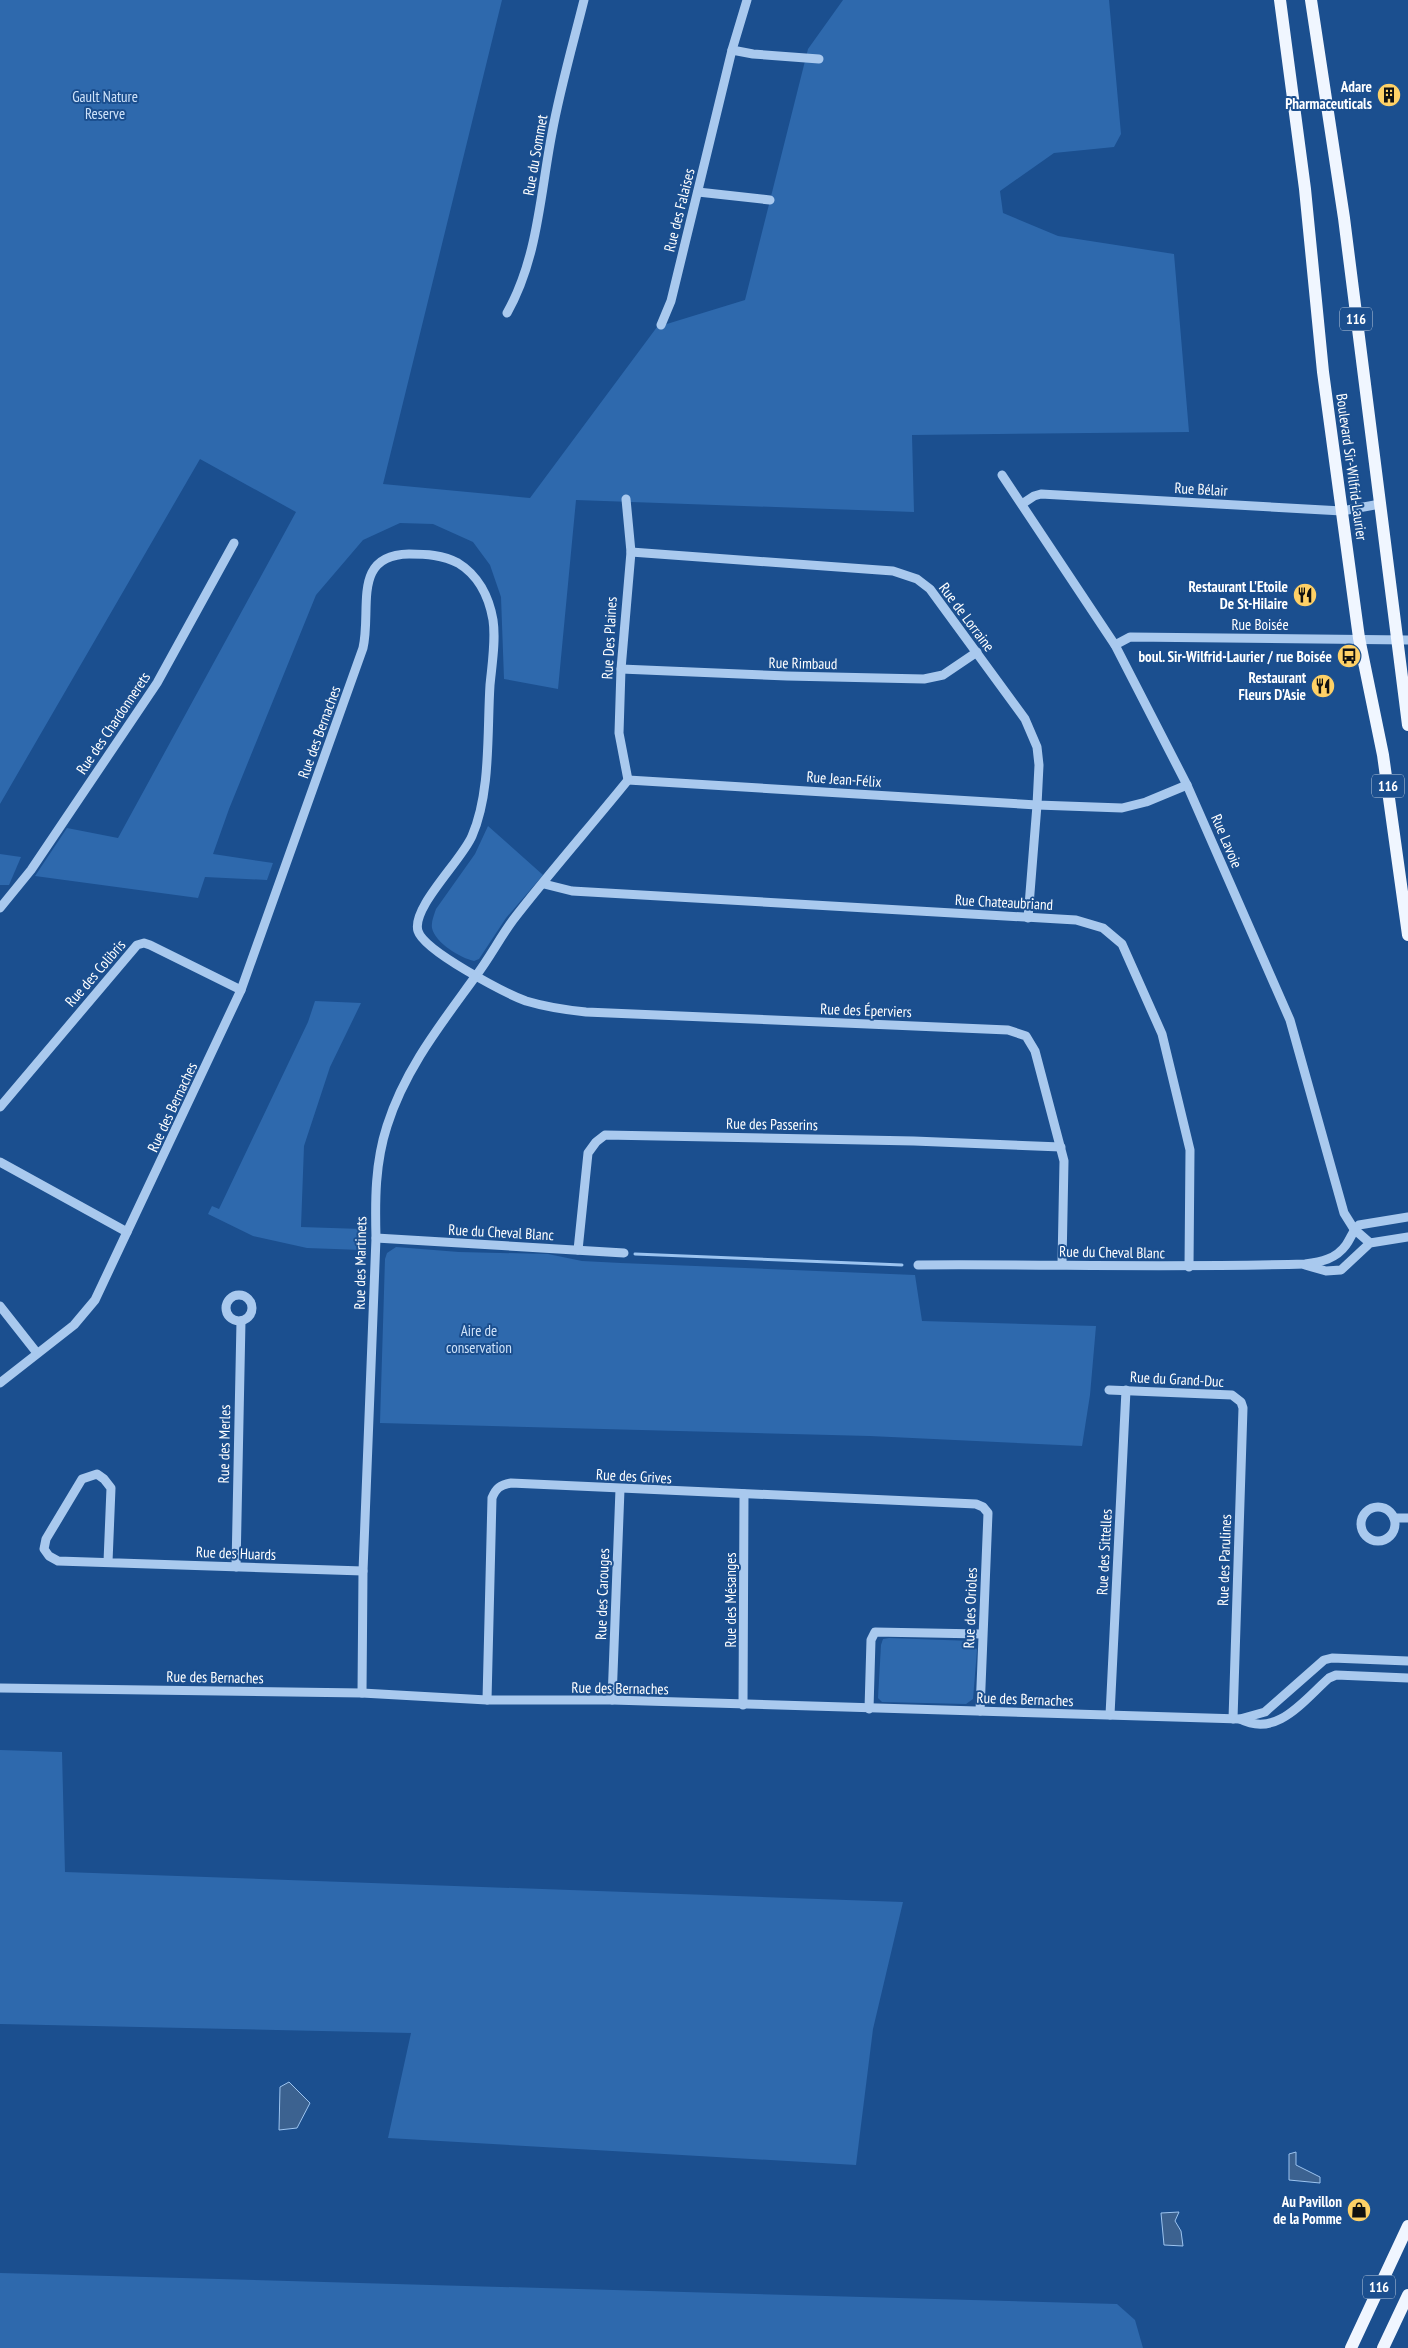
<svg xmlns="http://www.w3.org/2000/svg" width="1408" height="2348" font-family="'PT Sans Narrow',sans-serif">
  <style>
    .green { fill: #2e69ad }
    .water { fill: #3c6290; stroke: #9cc4f0 }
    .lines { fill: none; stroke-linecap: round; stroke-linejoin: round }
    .stream { stroke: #9cc4f0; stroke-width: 3 }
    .minor { stroke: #a9c9ee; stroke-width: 9 }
    .major { stroke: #f0f6ff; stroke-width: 12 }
    .labels { text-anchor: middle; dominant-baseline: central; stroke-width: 4; stroke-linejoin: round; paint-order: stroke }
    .shield { fill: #1b4f8f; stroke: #bbcadd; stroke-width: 1 }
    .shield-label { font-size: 14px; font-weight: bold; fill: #fff }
    .poi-label { font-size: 15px; font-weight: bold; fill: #fff; stroke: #1b4f8f; text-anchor: end }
    .park-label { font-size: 15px; fill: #cfe3fa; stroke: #1b4f8f }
    .street-label { font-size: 15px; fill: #fff; stroke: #1b4f8f }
  </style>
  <rect width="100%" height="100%" fill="#1b4f8f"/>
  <g class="green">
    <path d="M 0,0 L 502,0 L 383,484 L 530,498 L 657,327 L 745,300 L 808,49 L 843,0 L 1109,0 L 1121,134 L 1114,147 L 1054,153 L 1000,191 L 1003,213 L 1058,236 L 1174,254 L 1189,432 L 912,435 L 914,512 L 576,500 L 558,689 L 504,679 L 501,597 L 490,565 L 473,542 L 433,524 L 400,523 L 363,540 L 316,595 L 229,809 L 213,854 L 273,863 L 267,880 L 205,877 L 198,898 L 35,876 L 67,828 L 118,838 L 296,512 L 200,459 L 0,804 Z"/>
    <path d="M 488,826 L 543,875 L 506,918 L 479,959 L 474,961 C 461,958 435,943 432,928 C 431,922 434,915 436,909 L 475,854 Z"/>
    <path d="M 0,854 L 21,857 L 9,885 L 0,885 Z"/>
    <path d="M 315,1001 L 361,1003 L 330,1067 L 304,1146 L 301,1227 L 362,1229 L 362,1250 L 307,1248 L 253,1236 L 208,1214 L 212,1206 L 219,1209 L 308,1022 Z"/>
    <path d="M 396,1247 L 459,1252 L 548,1254 L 582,1261 L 621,1263 L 915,1275 L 922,1321 L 1096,1326 L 1090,1395 L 1082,1446 L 870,1436 L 380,1423 L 385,1259 L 387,1253 Z"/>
    <path d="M 889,1638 L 972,1641 L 977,1650 L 973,1699 L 966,1704 L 882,1702 L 878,1698 L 881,1645 L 883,1639 Z"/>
    <path d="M 0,1750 L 62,1752 L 65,1872 L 903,1902 L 873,2029 L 856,2165 L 388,2138 L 411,2033 L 0,2024 Z"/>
    <path d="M 0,2273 L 1117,2304 L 1135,2320 L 1143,2348 L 0,2348 Z"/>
  </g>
  <g class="water">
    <path d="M 289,2082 L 310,2103 L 297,2128 L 279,2130 L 280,2087 Z"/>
    <path d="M 1296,2152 L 1296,2165 L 1320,2177 L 1320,2183 L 1289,2180 L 1289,2154 Z"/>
    <path d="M 1179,2212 L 1175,2221 L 1181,2231 L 1183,2246 L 1164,2245 L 1161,2213 Z"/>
  </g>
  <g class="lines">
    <path class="stream" d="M 635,1254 L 902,1265"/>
    <g class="minor">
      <path d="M 732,50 L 753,54 L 819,59"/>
      <path d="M 698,192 L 770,200"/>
      <path d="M 507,313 C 538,258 540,195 552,133 C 560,89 573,44 584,0"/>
      <path d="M 661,325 L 671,301 L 732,50 L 747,0"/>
      <path d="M 1002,475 L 1115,645 L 1187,785 L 1290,1020 L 1344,1213 L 1354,1229 L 1370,1243"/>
      <path d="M 626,499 L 631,552 L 621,669 L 619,733 L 628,780"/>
      <path d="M 1022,504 L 1034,496 L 1041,494 L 1342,511 L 1380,504"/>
      <path d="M 631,552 L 893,571 L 917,579 L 930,589 L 1025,719 L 1037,747 L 1039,765 L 1037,805 L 1028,918"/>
      <path d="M 1115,645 L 1130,637 L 1408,640"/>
      <path d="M 621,669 L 787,676 L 924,679 L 943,675 L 977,652"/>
      <path d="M 628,780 L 1037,805 L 1122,808 L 1146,802 L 1187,785"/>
      <path d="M 544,884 L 572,891 L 1076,920 L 1103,928 L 1122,944 L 1162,1034 L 1190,1150 L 1189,1267"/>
      <path d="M 0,908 L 31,870 L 157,683 L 234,543"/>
      <path d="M 0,1107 L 137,945 L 144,943 L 150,945 L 241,990"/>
      <path d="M 0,1162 L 127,1232"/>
      <path d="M 376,1238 L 624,1253"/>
      <path d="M 578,1250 L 588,1153 L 596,1142 L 605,1135 L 914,1141 L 1061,1147"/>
      <path d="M 918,1265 C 1047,1264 1176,1268 1305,1264 C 1321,1262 1336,1259 1346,1245 C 1351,1238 1353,1230 1359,1225 L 1408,1217"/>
      <path d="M 1305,1265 L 1326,1271 L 1341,1270 L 1370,1243 L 1408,1237"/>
      <circle cx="239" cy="1308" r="13"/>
      <path d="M 0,1306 L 37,1353"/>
      <path d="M 0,1383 L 74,1325 L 95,1300 L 241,990 L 363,648 C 372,609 351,555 409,554 C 426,554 443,555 458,563 C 478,575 489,597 493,620 C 496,640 492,664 490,685 C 487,732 491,793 472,836 C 462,860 411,908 418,931 C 424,951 505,993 526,1001 C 546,1007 566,1010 586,1012 L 1008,1030 L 1026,1036 L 1035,1051 L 1064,1161 L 1062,1264"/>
      <path d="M 1109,1390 L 1232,1395 L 1241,1402 L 1243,1408 L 1233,1719"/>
      <circle cx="1378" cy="1524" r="17"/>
      <path d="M 1394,1518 L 1408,1518"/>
      <path d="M 108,1562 L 111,1488 L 104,1479 L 97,1474 L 82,1479 L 46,1539 L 44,1549 L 49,1556 L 58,1561 L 363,1571"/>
      <path d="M 236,1567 L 241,1321"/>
      <path d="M 0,1688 L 362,1693 L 487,1700 L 612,1700 L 1240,1719 L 1265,1712 L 1324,1660 L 1332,1658 L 1408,1661"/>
      <path d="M 362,1693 L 363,1571 L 376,1238 C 375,1200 375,1163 387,1126 C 405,1069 441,1024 475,977 C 489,959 499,939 513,920 C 550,872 590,827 628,780"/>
      <path d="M 487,1700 L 492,1498 C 496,1488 500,1485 511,1483 L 976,1504 L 983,1507 L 988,1513 L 980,1711"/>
      <path d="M 612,1700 L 620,1489"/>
      <path d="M 743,1705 L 744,1494"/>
      <path d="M 869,1709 L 871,1640 L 875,1632 L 982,1634"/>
      <path d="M 1110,1715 L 1126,1390"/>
      <path d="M 1240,1719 C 1277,1738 1303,1701 1329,1678 L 1336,1675 L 1408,1678"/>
    </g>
    <g class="major">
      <path d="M 1280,0 L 1305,189 L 1323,372 L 1359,638 L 1383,755 L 1408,935"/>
      <path d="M 1311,0 L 1344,218 L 1408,725"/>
      <path d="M 1351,2348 L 1408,2226"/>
      <path d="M 1383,2348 L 1408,2295"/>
    </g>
  </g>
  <defs>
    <g id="building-disc" transform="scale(1.25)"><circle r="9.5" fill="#ffd166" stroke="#1b4f8f"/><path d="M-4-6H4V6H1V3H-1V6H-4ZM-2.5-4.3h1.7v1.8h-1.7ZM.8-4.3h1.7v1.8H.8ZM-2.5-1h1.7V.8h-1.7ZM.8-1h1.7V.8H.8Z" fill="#111"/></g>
    <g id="restaurant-disc" transform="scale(1.25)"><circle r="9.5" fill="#ffd166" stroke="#1b4f8f"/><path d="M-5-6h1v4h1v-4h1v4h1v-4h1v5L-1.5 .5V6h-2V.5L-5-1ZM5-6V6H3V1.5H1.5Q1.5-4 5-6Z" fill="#111"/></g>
    <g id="bus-disc" transform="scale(1.25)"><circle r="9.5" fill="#ffd166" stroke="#1b4f8f"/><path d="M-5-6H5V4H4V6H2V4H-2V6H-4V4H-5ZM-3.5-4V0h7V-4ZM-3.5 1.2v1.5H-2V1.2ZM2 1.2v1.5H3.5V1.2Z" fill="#111"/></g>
    <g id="shop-disc" transform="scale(1.25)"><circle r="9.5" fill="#ffd166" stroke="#1b4f8f"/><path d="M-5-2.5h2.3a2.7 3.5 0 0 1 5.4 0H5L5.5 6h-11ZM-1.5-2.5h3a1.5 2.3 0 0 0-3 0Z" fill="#111"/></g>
  </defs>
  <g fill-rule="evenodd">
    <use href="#building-disc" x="1389" y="95"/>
    <use href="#restaurant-disc" x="1305" y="595"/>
    <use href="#bus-disc" x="1349" y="656"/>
    <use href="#restaurant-disc" x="1323" y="686"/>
    <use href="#shop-disc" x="1359" y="2210"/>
  </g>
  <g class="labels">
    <g class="shield">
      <rect x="1340" y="307.5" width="32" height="23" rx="4"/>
      <rect x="1372" y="774.5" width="32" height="23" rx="4"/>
      <rect x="1363" y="2275.5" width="32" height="23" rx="4"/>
    </g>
    <g class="shield-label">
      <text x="1356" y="319">116</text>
      <text x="1388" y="786">116</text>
      <text x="1379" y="2287">116</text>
    </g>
    <g class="poi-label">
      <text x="1372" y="86">Adare<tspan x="1372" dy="17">Pharmaceuticals</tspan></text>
      <text x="1288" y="586">Restaurant L'Etoile<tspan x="1288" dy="17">De St-Hilaire</tspan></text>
      <text x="1332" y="656">boul. Sir-Wilfrid-Laurier / rue Boisée</text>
      <text x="1306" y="677">Restaurant<tspan x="1306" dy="17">Fleurs D'Asie</tspan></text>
      <text x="1342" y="2201">Au Pavillon<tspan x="1342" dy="17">de la Pomme</tspan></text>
    </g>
    <g class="park-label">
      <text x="105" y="96">Gault Nature<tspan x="105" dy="17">Reserve</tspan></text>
      <text x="479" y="1330">Aire de<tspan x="479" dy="17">conservation</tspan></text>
    </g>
    <g class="street-label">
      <text transform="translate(535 155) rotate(-80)">Rue du Sommet</text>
      <text transform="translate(679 210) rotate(-76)">Rue des Falaises</text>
      <text transform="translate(1352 467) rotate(82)">Boulevard Sir-Wilfrid-Laurier</text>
      <text transform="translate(1201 489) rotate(3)">Rue Bélair</text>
      <text transform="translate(967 617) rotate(53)">Rue de Lorraine</text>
      <text x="1260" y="624">Rue Boisée</text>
      <text transform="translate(609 638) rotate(-87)">Rue Des Plaines</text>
      <text transform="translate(803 663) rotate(1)">Rue Rimbaud</text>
      <text transform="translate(113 723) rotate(-56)">Rue des Chardonnerets</text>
      <text transform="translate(319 732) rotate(-70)">Rue des Bernaches</text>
      <text transform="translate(844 779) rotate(4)">Rue Jean-Félix</text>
      <text transform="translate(1227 841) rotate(67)">Rue Lavoie</text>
      <text transform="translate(1004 902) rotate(3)">Rue Chateaubriand</text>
      <text transform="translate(95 973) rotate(-49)">Rue des Colibris</text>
      <text transform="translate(866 1010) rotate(2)">Rue des Éperviers</text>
      <text transform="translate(172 1107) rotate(-65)">Rue des Bernaches</text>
      <text transform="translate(772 1124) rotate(1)">Rue des Passerins</text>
      <text transform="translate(501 1232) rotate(3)">Rue du Cheval Blanc</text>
      <text transform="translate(1112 1252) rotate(1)">Rue du Cheval Blanc</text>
      <text transform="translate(360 1263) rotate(-89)">Rue des Martinets</text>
      <text transform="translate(1177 1379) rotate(3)">Rue du Grand-Duc</text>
      <text transform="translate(224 1444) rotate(-89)">Rue des Merles</text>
      <text transform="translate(634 1476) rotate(3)">Rue des Grives</text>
      <text transform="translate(1104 1552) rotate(-87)">Rue des Sittelles</text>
      <text transform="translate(236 1553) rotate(2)">Rue des Huards</text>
      <text transform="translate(1224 1560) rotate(-88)">Rue des Parulines</text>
      <text transform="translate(602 1594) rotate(-88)">Rue des Carouges</text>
      <text transform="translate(730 1600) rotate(-90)">Rue des Mésanges</text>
      <text transform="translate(970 1608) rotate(-88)">Rue des Orioles</text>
      <text transform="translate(215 1677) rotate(1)">Rue des Bernaches</text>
      <text transform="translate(620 1688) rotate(1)">Rue des Bernaches</text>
      <text transform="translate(1025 1699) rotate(2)">Rue des Bernaches</text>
    </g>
  </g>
</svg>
